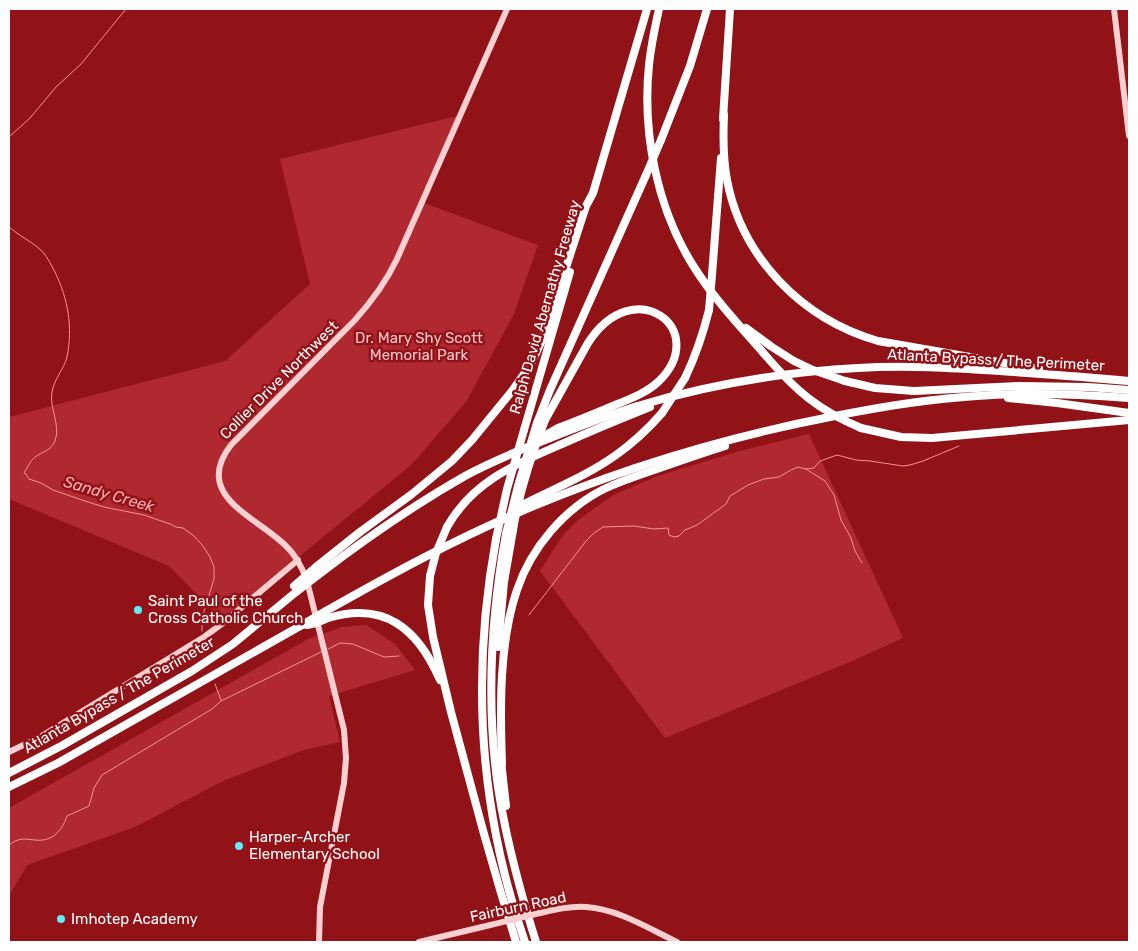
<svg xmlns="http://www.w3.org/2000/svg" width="1138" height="951" font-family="Rubik,sans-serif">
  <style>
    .green { fill: #b12930 }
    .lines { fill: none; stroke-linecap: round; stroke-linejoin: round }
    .stream { stroke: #f59298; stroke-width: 1 }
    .secondary { stroke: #fccfd0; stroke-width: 6 }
    .highway { stroke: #fff; stroke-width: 8 }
    .secondary-bridge { stroke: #fccfd0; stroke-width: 6 }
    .highway-bridge { stroke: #fff; stroke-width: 8 }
    .poi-dot { fill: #61edff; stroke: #911318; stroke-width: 2 }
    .labels { text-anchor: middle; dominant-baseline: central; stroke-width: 5; stroke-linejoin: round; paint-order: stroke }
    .street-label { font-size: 15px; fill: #fff; stroke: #911318 }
    .park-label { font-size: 15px; fill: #fcc7ca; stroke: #911318 }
    .poi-label { font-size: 15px; fill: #fff; stroke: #911318; text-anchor: start }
    .water-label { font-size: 16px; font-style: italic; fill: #f8acb1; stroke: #911318 }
  </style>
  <rect width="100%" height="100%" fill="#911318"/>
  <g class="green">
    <path d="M 461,115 L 424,203 L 538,245 L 514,314 L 466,402 L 411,465 L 222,620 L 169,566 L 9,499 L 9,417 L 225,361 L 310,284 L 280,159 Z"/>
    <path d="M 809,434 L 903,638 L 852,661 L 665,738 L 540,571 L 563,535 L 577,521 L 613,495 L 658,476 L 736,452 Z"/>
    <path d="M 366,625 L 395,644 L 415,670 L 329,696 L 340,742 L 304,750 L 225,780 L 135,827 L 27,865 L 9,896 L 9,808 L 308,639 L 342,627 Z"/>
  </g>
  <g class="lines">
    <g class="stream">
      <path d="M 9,137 L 30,118 L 56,87 L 81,64 L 126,9"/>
      <path d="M 9,227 C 19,236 33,242 43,252 C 48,258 51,265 55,272 C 68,299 73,327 67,357 C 64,369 54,379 52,392 C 49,408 61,425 55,441 C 51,451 43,451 35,457 C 30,461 27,468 24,473 L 26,474 L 29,479 L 41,483 L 53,490 L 85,501 L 104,507 L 144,515 L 170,524 L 176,527 L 183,528 L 194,536 L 203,546 L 210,557 L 214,567 L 214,579 L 202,618 L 202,631"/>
      <path d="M 806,469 L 814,468 L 820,461 L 837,455 L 856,460 L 870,461 L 903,466 L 910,465 L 923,461 L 959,446"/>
      <path d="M 529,615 L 586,541 L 594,533 L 603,527 L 634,526 L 654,529 L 668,528 L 669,535 L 674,537 L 679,536 L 685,530 L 697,525 L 726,504 L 730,496 L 748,485 L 764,479 L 779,477 L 791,470 L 798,467 L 806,469 L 825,481 L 834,495 L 841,520 L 851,538 L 855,551 L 862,563"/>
      <path d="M 328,649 L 340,643 L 353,644 L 384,657 L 399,656"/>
      <path d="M 215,684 L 221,700"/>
      <path d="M 9,845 C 20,837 23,839 35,840 C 52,842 62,831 67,816 L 89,806 L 94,788 L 102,775 L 212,709 L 221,701 L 321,652"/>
    </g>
    <g class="secondary">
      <path d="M 1114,9 L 1129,136"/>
      <path d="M 9,752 L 40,737 L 204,637 L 223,623 L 298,560"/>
      <path d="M 540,913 C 556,909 571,906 586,907 C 618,909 648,928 677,942"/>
      <path d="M 319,942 L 320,907 L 344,783 L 346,758 L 344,730 L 307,581 C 302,567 296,555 285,545 C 255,516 192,495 231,445 L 355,320 C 372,301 386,282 397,259 L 507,9"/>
      <path d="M 419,942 L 482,927"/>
    </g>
    <g class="highway">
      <path d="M 659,9 C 655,27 651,46 649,65 C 642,133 657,209 694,267 C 714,299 741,327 766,356"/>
      <path d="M 724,115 C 723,137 723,159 727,180 C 742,258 802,319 878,341 L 1039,369"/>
      <path d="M 723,119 L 730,9"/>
      <path d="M 661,140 L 690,66 L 707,9"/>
      <path d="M 712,275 L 721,158"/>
      <path d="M 746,328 L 772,347 L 794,361"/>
      <path d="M 685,378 C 696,355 703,334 709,310"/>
      <path d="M 845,381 L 875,388 L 914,391 L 1019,386 L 1088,387 L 1129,390"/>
      <path d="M 1008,398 L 1057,403 L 1129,413"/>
      <path d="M 545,420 L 588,343 C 635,270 712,331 658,382 C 646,393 630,399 615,405 C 596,413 577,421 558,428 L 546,435"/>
      <path d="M 537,423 L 550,390 L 646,175"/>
      <path d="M 861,428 L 901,437 L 932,438 L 1129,420"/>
      <path d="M 524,430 L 570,272"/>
      <path d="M 518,510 L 526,503 C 556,488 588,475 616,455 C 633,443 648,429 662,413"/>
      <path d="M 447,527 C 473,481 516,464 562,444 C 591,431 620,419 650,407"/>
      <path d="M 506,534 C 491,617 486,703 498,787 C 506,840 520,891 536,942"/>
      <path d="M 496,539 C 478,637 477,738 496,835 C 503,872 513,907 525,942"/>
      <path d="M 316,567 L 360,532 L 412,494 L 452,461 L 472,440 L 512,391 L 531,364 L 543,338 L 586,206 L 593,193 L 647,9"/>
      <path d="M 318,575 C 365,539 414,505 465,476 C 496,459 528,447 560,434 C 587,424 613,413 641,405 C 712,384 784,372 858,368 C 905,365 953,368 1000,371 C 1043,374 1086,377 1129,381"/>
      <path d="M 430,576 L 428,605 L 433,637 L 451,712 L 484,834 L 501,893 L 516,942"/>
      <path d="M 326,611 C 388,576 450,542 515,514 C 616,470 722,438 830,417 C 879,407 927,399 977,396 C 1028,392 1078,394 1129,398"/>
      <path d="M 328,618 C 385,601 418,629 440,680"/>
      <path d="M 498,647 L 504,582 L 513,530"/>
      <path d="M 501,761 L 506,806"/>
      <path d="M 502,764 C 500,709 499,642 517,590 C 531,548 564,509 604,489 C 621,481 639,475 657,469 C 680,461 703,453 725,446"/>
      <path d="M 9,773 L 63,745 L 192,671 L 233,644 L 296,592"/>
      <path d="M 9,787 L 58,763 L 302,625"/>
    </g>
    <path class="secondary-bridge" d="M 482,927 L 540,913"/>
    <g class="highway-bridge">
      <path d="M 646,175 L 661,140"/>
      <path d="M 709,310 L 712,275"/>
      <path d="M 766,356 C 796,391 818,410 861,428"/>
      <path d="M 794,361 L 813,370 L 845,381"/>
      <path d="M 662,413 L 685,378"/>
      <path d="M 513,530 C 519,493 531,456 545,420"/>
      <path d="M 506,534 L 518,486 L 537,423"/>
      <path d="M 496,539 L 507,489 L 524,430"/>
      <path d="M 430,576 L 436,553 L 447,527"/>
      <path d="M 294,586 L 316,567"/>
      <path d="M 296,592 L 318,575"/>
      <path d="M 302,625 L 326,611"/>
      <path d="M 307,625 L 316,623 L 328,618"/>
    </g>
  </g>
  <g class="poi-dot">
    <circle cx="138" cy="610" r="5"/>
    <circle cx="239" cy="846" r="5"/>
    <circle cx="61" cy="919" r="5"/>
  </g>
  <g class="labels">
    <g class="street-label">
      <text transform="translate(545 307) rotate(-74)">Ralph David Abernathy Freeway</text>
      <text transform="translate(996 360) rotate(3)">Atlanta Bypass / The Perimeter</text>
      <text transform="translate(279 380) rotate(-45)">Collier Drive Northwest</text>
      <text transform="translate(119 695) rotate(-30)">Atlanta Bypass / The Perimeter</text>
      <text transform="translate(518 907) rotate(-12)">Fairburn Road</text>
    </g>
    <g class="park-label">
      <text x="419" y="338">Dr. Mary Shy Scott<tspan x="419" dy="17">Memorial Park</tspan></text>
    </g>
    <g class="poi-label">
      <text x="148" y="601">Saint Paul of the<tspan x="148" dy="17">Cross Catholic Church</tspan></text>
      <text x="249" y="837">Harper-Archer<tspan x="249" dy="17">Elementary School</tspan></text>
      <text x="71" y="919">Imhotep Academy</text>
    </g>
    <g class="water-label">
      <text transform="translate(109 494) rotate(16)">Sandy Creek</text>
    </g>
  </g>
  <rect width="1138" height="951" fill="none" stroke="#ffffff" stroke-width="20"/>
</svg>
